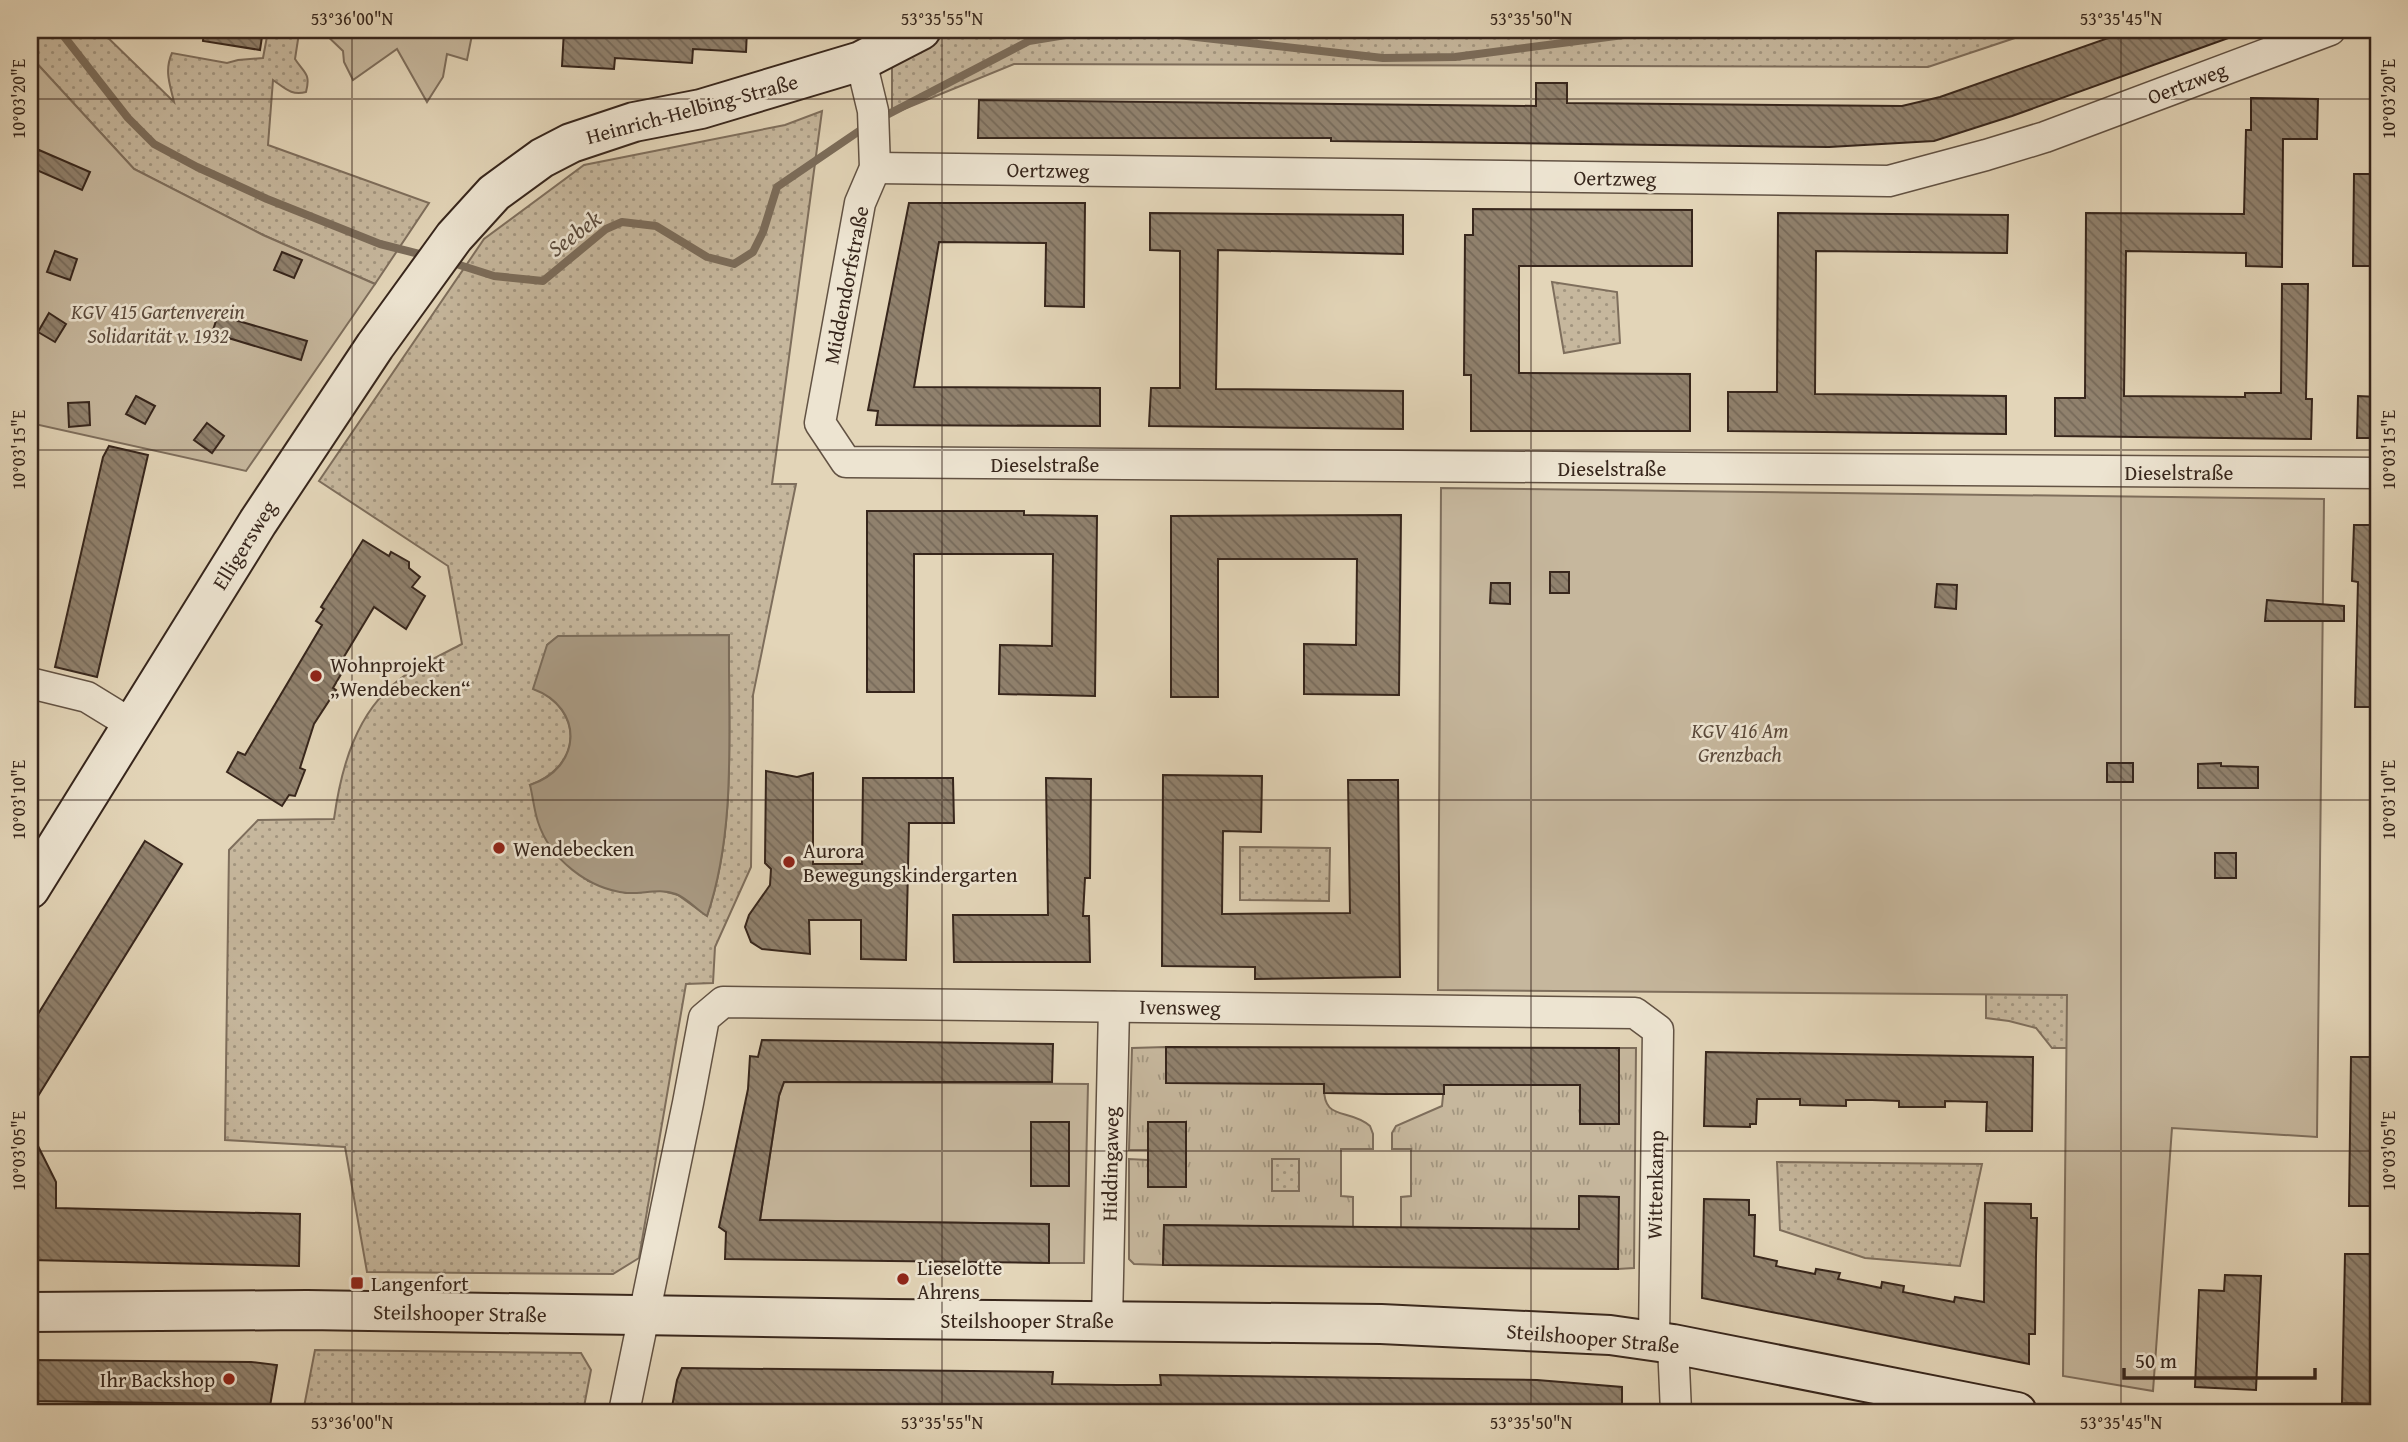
<svg xmlns="http://www.w3.org/2000/svg" width="2408" height="1442" font-family="'Gentium Book Plus',serif">
  <style>
    .grass { fill: url(#grass-tufts); stroke: #7e6e5c; stroke-width: 2 }
    .park { fill: url(#park-dots); stroke: #7e6e5c; stroke-width: 2; fill-rule: evenodd }
    .garden { fill: #c6b79d; stroke: #7e6e5c; stroke-width: 2 }
    .water { fill: #a99a83; stroke: #7b6c5a; stroke-width: 2 }
    .lines { fill: none; stroke-linecap: round; stroke-linejoin: round }
    .stream { stroke: #7b6c5a; stroke-width: 8 }
    .building { fill: url(#building-back-hatch); stroke: #37261c; stroke-width: 2 }
    .street-casing { stroke: #625243; stroke-width: 33 }
    .secondary-casing { stroke: #37261c; stroke-width: 42 }
    .street { stroke: #ede4d1; stroke-width: 30 }
    .secondary { stroke: #ede4d1; stroke-width: 38 }
    .ticks { fill: none; stroke: #37261c; stroke-width: 2; stroke-opacity: 0.45 }
    .poi-dot { fill: #8f2418; stroke: #ede4d1; stroke-width: 2.5 }
    .labels { text-anchor: middle; dominant-baseline: central; stroke-width: 5; stroke-linejoin: round; paint-order: stroke }
    .street-label { font-size: 21px; fill: #37261c; stroke: #ede4d1 }
    .park-label { font-size: 21px; font-style: italic; fill: #5b4a3c; stroke: #ede4d1 }
    .poi-label { font-size: 21px; fill: #37261c; stroke: #ede4d1; text-anchor: start }
    .water-label { font-size: 23px; font-style: italic; fill: #59493b; stroke: #ede4d1 }
    .neatline { fill: none; stroke: #37261c; stroke-width: 2.5 }
    .ticks-label { font-size: 18px; text-anchor: middle; fill: #37261c }
  </style>
  <defs>
    <pattern id="grass-tufts" width="24" height="20" patternUnits="userSpaceOnUse" patternTransform="scale(1.75)"><rect width="24" height="20" fill="#c6b79d"/><path d="M3 7l-1-3M5 7V3M7 7l1-3M15 17l-1-3M17 17v-4M19 17l1-3" fill="none" stroke="#a2957f"/></pattern>
    <pattern id="park-dots" width="8" height="8" patternUnits="userSpaceOnUse" patternTransform="scale(1.75)"><rect width="8" height="8" fill="#c6b79d"/><path d="M2 2h.1M6 6h.1" fill="none" stroke="#a2957f" stroke-width="1.8" stroke-linecap="round"/></pattern>
    <pattern id="building-back-hatch" width="6" height="6" patternUnits="userSpaceOnUse" patternTransform="scale(1.75)"><rect width="6" height="6" fill="#90816d"/><path d="M-1 5l2 2M0 0l6 6M5-1l2 2" fill="none" stroke="#766959"/></pattern>
  </defs>
  <rect width="100%" height="100%" fill="#e3d5b8"/>
  <filter id="stains"><feTurbulence type="fractalNoise" baseFrequency=".00286" numOctaves="4"/><feColorMatrix values="0 0 0 0 .2 0 0 0 0 .09 0 0 0 0 .02 0 0 0 .5 -.17"/></filter>
  <radialGradient id="worn" r=".72"><stop offset=".6" stop-color="#630" stop-opacity="0"/><stop offset="1" stop-color="#630" stop-opacity=".3"/></radialGradient>
  <g class="grass">
    <path d="M 1166,1047 L 1324,1084 C 1322,1123 1348,1107 1370,1126 L 1373,1134 L 1373,1149 L 1341,1149 L 1341,1196 L 1353,1197 L 1353,1227 L 1164,1225 L 1163,1265 L 1134,1264 L 1129,1259 L 1129,1159 L 1148,1160 L 1186,1186 L 1186,1122 L 1148,1150 L 1129,1150 L 1132,1048 Z"/>
    <path d="M 1619,1048 L 1636,1048 L 1634,1268 L 1618,1269 L 1618,1197 L 1579,1196 L 1579,1230 L 1401,1228 L 1401,1197 L 1411,1196 L 1411,1149 L 1392,1149 L 1392,1133 L 1396,1126 L 1442,1106 L 1444,1085 L 1580,1085 L 1581,1124 L 1618,1124 Z"/>
  </g>
  <g class="park">
    <path d="M 30,30 L 100,30 L 174,102 C 170,84 164,71 172,53 L 227,63 L 238,60 L 263,58 L 268,31 L 293,30 L 299,33 L 295,59 C 304,73 311,73 306,92 C 291,96 285,88 273,80 L 268,145 L 429,203 L 375,284 L 263,235 L 134,169 L 30,56 Z"/>
    <path d="M 944,30 L 2039,30 L 1928,67 L 1014,64 L 892,114 L 892,56 Z"/>
    <path d="M 822,111 L 772,484 L 796,484 L 753,695 L 751,867 L 715,947 L 713,983 L 686,984 L 639,1258 L 613,1274 L 367,1272 L 345,1147 L 225,1140 L 229,850 L 258,820 L 334,819 C 341,768 356,712 400,679 C 419,665 441,655 462,644 L 448,566 L 319,481 L 484,239 L 584,165 L 785,125 ZM 729,635 C 728,726 737,830 707,916 L 678,895 L 660,890 L 626,893 L 588,881 L 530,785 C 575,769 586,722 545,694 L 547,645 L 557,637 Z"/>
    <path d="M 1552,282 L 1617,292 L 1620,343 L 1564,353 Z"/>
    <path d="M 1240,847 L 1330,848 L 1329,901 L 1240,900 Z"/>
    <path d="M 1986,992 L 2068,995 L 2067,1048 L 2052,1048 L 2036,1028 L 2009,1021 L 1986,1018 Z"/>
    <rect x="1272" y="1159" width="27" height="32"/>
    <path d="M 1777,1162 L 1982,1164 L 1960,1266 L 1865,1258 L 1780,1230 Z"/>
    <path d="M 315,1350 L 581,1353 L 591,1370 L 583,1412 L 303,1412 Z"/>
  </g>
  <g class="garden">
    <path d="M 321,30 L 473,30 L 467,60 L 447,54 L 443,77 L 427,102 L 397,49 L 353,80 L 344,62 L 343,51 Z"/>
    <path d="M 30,56 L 134,169 L 263,235 L 375,284 L 246,471 L 30,423 Z"/>
    <path d="M 1441,488 L 2324,499 L 2317,1137 L 2172,1128 L 2153,1391 L 2063,1376 L 2067,995 L 1438,990 Z"/>
    <path d="M 784,1082 L 1088,1084 L 1084,1263 L 1049,1263 L 1049,1224 L 760,1220 L 779,1096 Z"/>
  </g>
  <path class="water" d="M 729,635 C 728,727 737,828 707,916 C 697,910 687,898 676,894 C 659,888 644,894 627,893 C 588,889 550,859 538,822 C 534,810 533,797 530,785 C 582,768 585,708 533,689 L 547,645 L 558,636 Z"/>
  <g class="lines">
    <g class="stream">
      <path d="M 59,30 L 128,118 L 154,144 L 197,167 L 267,199 L 380,244 L 427,256"/>
      <path d="M 1133,30 L 1383,58 L 1455,57 L 1662,30"/>
      <path d="M 1813,30 L 1888,35 L 1917,30"/>
      <path d="M 879,119 L 1029,41 L 1096,30"/>
      <path d="M 450,262 L 494,276 L 543,281 L 606,229 L 622,222 L 656,226 L 707,257 L 734,264 L 753,252 L 763,232 L 777,187 L 868,125"/>
    </g>
  </g>
  <g class="building">
    <path d="M 204,30 L 263,30 L 260,50 L 203,41 Z"/>
    <path d="M 564,30 L 747,30 L 746,52 L 693,49 L 692,63 L 615,58 L 614,69 L 562,66 Z"/>
    <path d="M 2131,30 L 2245,30 L 2245,32 L 2012,116 L 1934,141 L 1829,147 L 1331,141 L 1331,138 L 978,138 L 979,100 L 1536,106 L 1536,83 L 1567,83 L 1567,103 L 1902,106 L 1940,97 Z"/>
    <path d="M 2251,98 L 2318,99 L 2317,139 L 2283,139 L 2282,267 L 2246,266 L 2246,253 L 2126,251 L 2124,396 L 2245,397 L 2245,393 L 2281,393 L 2282,284 L 2308,284 L 2306,399 L 2312,399 L 2311,439 L 2055,436 L 2055,398 L 2085,398 L 2086,213 L 2244,214 L 2246,130 L 2251,130 Z"/>
    <path d="M 39,150 L 90,172 L 82,190 L 32,168 Z"/>
    <path d="M 2354,174 L 2378,174 L 2378,228 L 2372,228 L 2372,266 L 2353,266 Z"/>
    <path d="M 909,203 L 1085,203 L 1084,307 L 1045,306 L 1046,243 L 939,242 L 914,387 L 1100,388 L 1100,426 L 876,425 L 878,411 L 868,410 Z"/>
    <path d="M 1473,209 L 1692,210 L 1692,266 L 1519,266 L 1519,373 L 1690,374 L 1690,431 L 1471,431 L 1471,375 L 1464,375 L 1465,235 L 1473,235 Z"/>
    <path d="M 1150,213 L 1403,215 L 1403,254 L 1218,250 L 1216,389 L 1403,391 L 1403,429 L 1149,426 L 1151,388 L 1180,388 L 1180,251 L 1150,250 Z"/>
    <path d="M 1778,213 L 2008,215 L 2007,253 L 1816,251 L 1815,394 L 2006,396 L 2006,434 L 1728,431 L 1728,392 L 1777,392 Z"/>
    <path d="M 55,251 L 77,259 L 70,280 L 47,272 Z"/>
    <path d="M 282,252 L 302,260 L 294,278 L 274,270 Z"/>
    <path d="M 49,313 L 66,324 L 55,342 L 38,332 Z"/>
    <path d="M 218,315 L 307,341 L 301,360 L 212,333 Z"/>
    <path d="M 136,396 L 155,406 L 145,424 L 126,414 Z"/>
    <path d="M 2358,396 L 2378,397 L 2378,438 L 2357,438 Z"/>
    <path d="M 89,402 L 90,425 L 69,427 L 68,403 Z"/>
    <path d="M 207,423 L 224,436 L 212,453 L 194,440 Z"/>
    <path d="M 109,446 L 148,455 L 97,677 L 55,667 L 103,457 Z"/>
    <path d="M 867,511 L 1024,511 L 1024,515 L 1097,516 L 1095,696 L 999,694 L 1000,645 L 1052,646 L 1053,554 L 914,554 L 914,692 L 867,692 Z"/>
    <path d="M 1401,515 L 1399,695 L 1304,694 L 1304,644 L 1356,645 L 1357,559 L 1218,559 L 1218,697 L 1171,697 L 1171,516 Z"/>
    <path d="M 2354,525 L 2378,525 L 2378,707 L 2355,707 L 2358,582 L 2352,581 Z"/>
    <path d="M 363,540 L 389,556 L 391,552 L 409,562 L 409,568 L 420,577 L 412,587 L 425,596 L 406,629 L 374,607 L 342,660 L 347,664 L 333,688 L 336,690 L 314,724 L 300,768 L 305,770 L 295,796 L 289,795 L 282,806 L 227,772 L 238,752 L 245,755 L 322,625 L 316,621 L 324,609 L 321,607 Z"/>
    <rect x="1550" y="572" width="19" height="21"/>
    <path d="M 1491,583 L 1510,583 L 1510,604 L 1490,603 Z"/>
    <path d="M 1937,584 L 1957,585 L 1956,609 L 1935,607 Z"/>
    <path d="M 2267,600 L 2344,606 L 2344,621 L 2265,621 Z"/>
    <rect x="2107" y="763" width="26" height="19"/>
    <path d="M 2221,763 L 2221,766 L 2258,767 L 2258,788 L 2198,788 L 2198,764 Z"/>
    <path d="M 766,771 L 797,777 L 813,773 L 813,864 L 862,864 L 863,778 L 953,778 L 954,823 L 909,823 L 906,960 L 861,959 L 861,920 L 809,920 L 810,954 L 762,949 L 751,942 L 745,927 L 749,915 L 770,885 L 771,869 L 765,863 Z"/>
    <path d="M 1163,775 L 1262,776 L 1261,832 L 1223,831 L 1222,914 L 1350,913 L 1348,780 L 1398,780 L 1400,977 L 1255,979 L 1255,967 L 1162,966 Z"/>
    <path d="M 1046,778 L 1091,779 L 1090,878 L 1085,878 L 1083,916 L 1089,916 L 1090,962 L 954,962 L 953,915 L 1048,915 Z"/>
    <path d="M 145,841 L 182,864 L 30,1109 L 30,1027 Z"/>
    <rect x="2215" y="853" width="21" height="25"/>
    <path d="M 762,1040 L 1053,1044 L 1052,1082 L 784,1082 L 779,1096 L 760,1220 L 1049,1224 L 1049,1263 L 725,1259 L 726,1232 L 719,1227 L 748,1089 L 750,1056 L 758,1057 Z"/>
    <path d="M 1166,1047 L 1619,1048 L 1619,1124 L 1580,1124 L 1580,1085 L 1444,1085 L 1444,1094 L 1385,1094 L 1324,1093 L 1324,1084 L 1166,1083 Z"/>
    <path d="M 1706,1052 L 2033,1057 L 2032,1131 L 1986,1131 L 1987,1102 L 1945,1101 L 1945,1107 L 1899,1107 L 1899,1101 L 1872,1100 L 1846,1100 L 1846,1106 L 1800,1105 L 1800,1099 L 1757,1099 L 1756,1124 L 1750,1124 L 1750,1127 L 1704,1126 Z"/>
    <path d="M 2351,1057 L 2378,1057 L 2378,1206 L 2349,1206 Z"/>
    <rect x="1031" y="1122" width="38" height="64"/>
    <rect x="1148" y="1122" width="38" height="65"/>
    <path d="M 30,1130 L 56,1182 L 56,1208 L 300,1214 L 299,1266 L 30,1260 Z"/>
    <path d="M 1579,1196 L 1619,1197 L 1618,1269 L 1163,1265 L 1164,1225 L 1579,1229 Z"/>
    <path d="M 1704,1199 L 1749,1200 L 1749,1215 L 1755,1215 L 1754,1256 L 1777,1261 L 1776,1266 L 1815,1274 L 1816,1269 L 1840,1273 L 1838,1279 L 1881,1288 L 1882,1282 L 1904,1286 L 1903,1292 L 1954,1302 L 1955,1297 L 1984,1302 L 1985,1203 L 2031,1204 L 2031,1218 L 2037,1218 L 2036,1256 L 2035,1334 L 2029,1334 L 2029,1364 L 1702,1298 Z"/>
    <path d="M 2345,1254 L 2378,1254 L 2378,1404 L 2342,1403 Z"/>
    <path d="M 2225,1275 L 2261,1276 L 2256,1390 L 2195,1387 L 2199,1290 L 2224,1291 Z"/>
    <path d="M 30,1360 L 251,1362 L 277,1365 L 269,1412 L 233,1412 L 234,1404 L 30,1401 Z"/>
    <path d="M 682,1368 L 1053,1372 L 1052,1384 L 1117,1385 L 1161,1385 L 1160,1375 L 1537,1380 L 1622,1387 L 1622,1412 L 1051,1412 L 1051,1410 L 1002,1408 L 937,1410 L 740,1407 L 711,1408 L 711,1412 L 671,1412 L 677,1380 Z"/>
  </g>
  <g class="lines">
    <g class="street-casing">
      <g id="street">
        <path d="M 861,61 L 873,111 L 875,168 L 860,203 L 820,423 L 846,462 L 2378,473"/>
        <path d="M 875,168 L 1889,181 L 1986,155 L 2045,137 L 2330,30"/>
        <path d="M 30,683 L 87,697 L 131,724"/>
        <path d="M 1107,1321 L 1114,1007"/>
        <path d="M 1673,1344 L 1676,1412"/>
        <path d="M 624,1412 L 688,1103 L 704,1018 L 723,1002 L 1635,1013 L 1658,1030 L 1654,1341"/>
      </g>
    </g>
    <g class="secondary-casing">
      <g id="secondary">
        <path d="M 30,889 L 258,522 L 375,346 L 454,237 L 494,193 L 542,158 L 571,143 L 634,122 L 701,109 L 861,61 L 921,30"/>
        <path d="M 30,1312 L 307,1310 L 889,1319 L 1381,1324 L 1610,1335 L 1673,1344 L 2017,1412"/>
      </g>
    </g>
    <use href="#street" class="street"/>
    <use href="#secondary" class="secondary"/>
  </g>
  <path class="ticks" d="M 352,30 L 352,1412M 942,30 L 942,1412M 1531,30 L 1531,1412M 2121,30 L 2121,1412M 30,99 L 2378,99M 30,450 L 2378,450M 30,800 L 2378,800M 30,1151 L 2378,1151"/>
  <g class="poi-dot">
    <circle cx="316" cy="676" r="7"/>
    <circle cx="499" cy="848" r="7"/>
    <circle cx="789" cy="862" r="7"/>
    <circle cx="903" cy="1279" r="7"/>
    <rect x="350" y="1276" width="14" height="14" rx="3.5"/>
    <circle cx="229" cy="1379" r="7"/>
  </g>
  <g class="labels">
    <g class="street-label">
      <text transform="translate(2187 83) rotate(-21)">Oertzweg</text>
      <text transform="translate(692 109) rotate(-15)">Heinrich-Helbing-Straße</text>
      <text transform="translate(1048 170) rotate(1)">Oertzweg</text>
      <text transform="translate(1615 178) rotate(1)">Oertzweg</text>
      <text transform="translate(846 285) rotate(-79)">Middendorfstraße</text>
      <text x="1045" y="464">Dieselstraße</text>
      <text x="1612" y="468">Dieselstraße</text>
      <text x="2179" y="472">Dieselstraße</text>
      <text transform="translate(244 545) rotate(-58)">Elligersweg</text>
      <text transform="translate(1180 1007) rotate(1)">Ivensweg</text>
      <text transform="translate(1110 1164) rotate(-89)">Hiddingaweg</text>
      <text transform="translate(1655 1185) rotate(-89)">Wittenkamp</text>
      <text transform="translate(460 1313) rotate(1)">Steilshooper Straße</text>
      <text x="1027" y="1320">Steilshooper Straße</text>
      <text transform="translate(1593 1338) rotate(5)">Steilshooper Straße</text>
    </g>
    <g class="park-label">
      <text x="158" y="311">KGV 415 Gartenverein<tspan x="158" dy="24">Solidarität v. 1932</tspan></text>
      <text x="1740" y="730">KGV 416 Am<tspan x="1740" dy="24">Grenzbach</tspan></text>
    </g>
    <g class="poi-label">
      <text x="330" y="664">Wohnprojekt<tspan x="330" dy="24">„Wendebecken“</tspan></text>
      <text x="513" y="848">Wendebecken</text>
      <text x="803" y="850">Aurora<tspan x="803" dy="24">Bewegungskindergarten</tspan></text>
      <text x="917" y="1267">Lieselotte<tspan x="917" dy="24">Ahrens</tspan></text>
      <text x="371" y="1283">Langenfort</text>
      <text x="215" y="1379" text-anchor="end">Ihr Backshop</text>
    </g>
    <g class="water-label">
      <text transform="translate(574 233) rotate(-37)">Seebek</text>
    </g>
  </g>
  <rect width="2408" height="1442" fill="none" stroke="#e3d5b8" stroke-width="77"/>
  <path d="M2124 1368v10h191v-10" fill="none" stroke="#37261c" stroke-width="3.5"/>
  <text x="2135" y="1368" font-size="21" fill="#37261c" stroke="#ede4d1" stroke-width="5" paint-order="stroke">50 m</text>
  <rect x="38" y="38" width="2332" height="1366" class="neatline"/>
  <g class="ticks-label">
    <text x="352" y="25">53°36'00"N</text>
    <text x="942" y="25">53°35'55"N</text>
    <text x="1531" y="25">53°35'50"N</text>
    <text x="2121" y="25">53°35'45"N</text>
    <text transform="translate(2389 99) rotate(-90)" y="6">10°03'20"E</text>
    <text transform="translate(19 99) rotate(-90)" y="6">10°03'20"E</text>
    <text transform="translate(2389 450) rotate(-90)" y="6">10°03'15"E</text>
    <text transform="translate(19 450) rotate(-90)" y="6">10°03'15"E</text>
    <text transform="translate(2389 800) rotate(-90)" y="6">10°03'10"E</text>
    <text transform="translate(19 800) rotate(-90)" y="6">10°03'10"E</text>
    <text transform="translate(2389 1151) rotate(-90)" y="6">10°03'05"E</text>
    <text transform="translate(19 1151) rotate(-90)" y="6">10°03'05"E</text>
    <text x="352" y="1429">53°36'00"N</text>
    <text x="942" y="1429">53°35'55"N</text>
    <text x="1531" y="1429">53°35'50"N</text>
    <text x="2121" y="1429">53°35'45"N</text>
  </g>
  <rect width="100%" height="100%" filter="url(#stains)"/>
  <rect width="100%" height="100%" fill="url(#worn)"/>
</svg>
